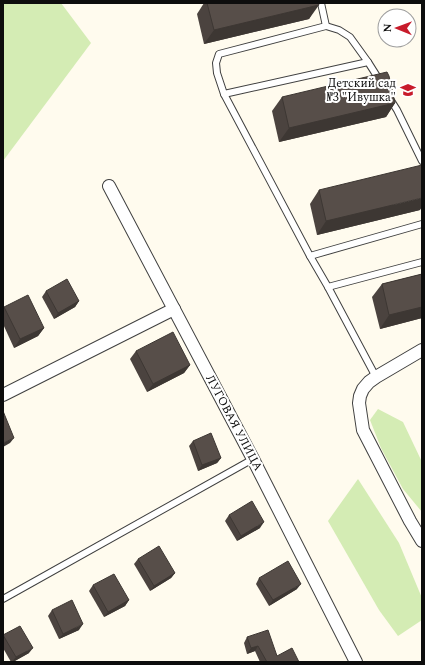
<svg xmlns="http://www.w3.org/2000/svg" width="425" height="665" font-family="Spectral,serif">
  <style>
    .green { fill: #d4ecb4 }
    .lines { fill: none; stroke-linecap: round; stroke-linejoin: round }
    .lane-casing { stroke: #404040; stroke-width: 8 }
    .street-casing { stroke: #404040; stroke-width: 14 }
    .lane { stroke: #fff; stroke-width: 6 }
    .street { stroke: #fff; stroke-width: 12 }
    .wall { fill: #4b433f }
    .shaded-wall { fill: #3d3733 }
    .building { fill: #574e49; stroke: #3d3733 }
    .labels { text-anchor: middle; dominant-baseline: central; stroke-width: 4; stroke-linejoin: round; paint-order: stroke }
    .poi-label { font-size: 12px; fill: #0d0d0d; stroke: #fff; text-anchor: end }
    .street-label { font-size: 12px; fill: #0d0d0d; stroke: #fff }
  </style>
  <rect width="100%" height="100%" fill="#fffbee"/>
  <g class="green">
    <path d="M 3,3 L 61,3 L 91,43 L 3,161 Z"/>
    <path d="M 378,409 L 403,422 L 422,462 L 422,512 L 403,489 L 381,448 L 370,420 Z"/>
    <path d="M 358,479 L 399,543 L 422,598 L 422,620 L 398,636 L 379,610 L 328,521 Z"/>
  </g>
  <g class="lines">
    <g class="lane-casing">
      <g id="lane">
        <path d="M 321,3 L 326,26 L 219,54 L 216,63 L 217,73 L 224,94 L 310,256 L 328,287 L 376,377"/>
        <path d="M 326,26 L 339,30 L 350,37 L 368,62"/>
        <path d="M 224,94 L 368,62 L 380,81"/>
        <path d="M 390,99 L 397,110 L 422,161"/>
        <path d="M 310,256 L 422,224"/>
        <path d="M 328,287 L 422,262"/>
        <path d="M 3,599 L 253,459"/>
      </g>
    </g>
    <g class="street-casing">
      <g id="street">
        <path d="M 109,186 L 253,459 L 356,662"/>
        <path d="M 422,350 L 376,377 L 369,382 L 363,389 L 360,396 L 359,403 L 363,430 L 410,521 L 422,541"/>
        <path d="M 3,395 L 174,309"/>
      </g>
    </g>
    <use href="#lane" class="lane"/>
    <use href="#street" class="street"/>
  </g>
  <g class="wall">
    <path d="M 204,3 L 318,3 L 309,19 L 204,44 L 197,14 Z"/>
    <path d="M 282,97 L 395,103 L 386,117 L 279,142 L 272,111 Z"/>
    <path d="M 319,190 L 420,210 L 317,235 L 310,204 Z"/>
    <path d="M 422,274 L 422,318 L 380,329 L 372,297 L 382,284 Z"/>
    <path d="M 46,291 L 79,301 L 75,307 L 54,319 L 42,297 Z"/>
    <path d="M 4,307 L 44,328 L 38,336 L 14,348 L 3,324 L 3,308 Z"/>
    <path d="M 136,351 L 190,365 L 184,373 L 147,392 L 130,359 Z"/>
    <path d="M 193,441 L 221,458 L 217,463 L 198,471 L 189,446 Z"/>
    <path d="M 229,515 L 260,528 L 237,541 L 225,521 Z"/>
    <path d="M 138,559 L 175,573 L 171,578 L 150,591 L 134,564 Z"/>
    <path d="M 259,578 L 297,589 L 269,606 L 256,584 Z"/>
    <path d="M 93,585 L 129,600 L 125,606 L 104,617 L 89,591 Z"/>
    <path d="M 52,610 L 79,630 L 59,639 L 48,616 Z"/>
    <path d="M 3,635 L 29,653 L 13,662 L 11,662 L 3,648 Z"/>
    <path d="M 247,637 L 277,656 L 299,662 L 260,662 L 255,651 L 247,654 L 244,643 Z"/>
  </g>
  <g class="shaded-wall">
    <path d="M 319,5 L 309,19 L 204,44 L 214,30 Z"/>
    <path d="M 395,103 L 386,117 L 279,142 L 289,128 Z"/>
    <path d="M 422,198 L 422,207 L 420,210 L 317,235 L 326,221 Z"/>
    <path d="M 79,301 L 75,307 L 54,319 L 58,313 Z"/>
    <path d="M 422,307 L 422,318 L 380,329 L 389,315 Z"/>
    <path d="M 44,328 L 38,336 L 14,348 L 20,339 Z"/>
    <path d="M 190,365 L 184,373 L 147,392 L 153,384 Z"/>
    <path d="M 14,438 L 10,443 L 3,447 L 3,443 Z"/>
    <path d="M 221,458 L 217,463 L 198,471 L 202,465 Z"/>
    <path d="M 264,522 L 260,528 L 237,541 L 241,536 Z"/>
    <path d="M 175,573 L 171,578 L 150,591 L 154,586 Z"/>
    <path d="M 301,584 L 297,589 L 269,606 L 273,600 Z"/>
    <path d="M 129,600 L 125,606 L 104,617 L 108,612 Z"/>
    <path d="M 83,624 L 79,630 L 59,639 L 63,634 Z"/>
    <path d="M 258,646 L 255,651 L 247,654 L 251,648 Z"/>
    <path d="M 33,648 L 29,653 L 13,662 L 12,662 L 16,657 Z"/>
  </g>
  <g class="building">
    <path d="M 207,3 L 318,3 L 319,5 L 214,30 Z"/>
    <path d="M 387,72 L 389,76 L 395,103 L 289,128 L 282,97 Z"/>
    <path d="M 422,165 L 422,198 L 326,221 L 319,190 Z"/>
    <path d="M 422,274 L 422,307 L 389,315 L 382,284 Z"/>
    <path d="M 67,279 L 79,301 L 58,313 L 46,291 Z"/>
    <path d="M 28,295 L 44,328 L 20,339 L 4,307 Z"/>
    <path d="M 173,332 L 190,365 L 153,384 L 136,351 Z"/>
    <path d="M 3,411 L 14,438 L 3,443 Z"/>
    <path d="M 211,433 L 221,458 L 202,465 L 193,441 Z"/>
    <path d="M 252,501 L 264,522 L 241,536 L 229,515 Z"/>
    <path d="M 159,546 L 175,573 L 154,586 L 138,559 Z"/>
    <path d="M 288,561 L 301,584 L 273,600 L 259,578 Z"/>
    <path d="M 114,574 L 129,600 L 108,612 L 93,585 Z"/>
    <path d="M 72,600 L 83,624 L 63,634 L 52,610 Z"/>
    <path d="M 20,626 L 33,648 L 16,657 L 3,635 Z"/>
    <path d="M 268,630 L 277,656 L 292,648 L 299,662 L 267,662 L 258,646 L 251,648 L 247,637 Z"/>
  </g>
  <defs>
    <g id="school-bare" transform="scale(1.2)"><path d="M0-5L7-2L0 1L-7-2ZM-4 1L0 2.5L4 1V4Q0 6-4 4Z" fill="#c81b2b" stroke="#fff" stroke-width="2.5" paint-order="stroke"/></g>
  </defs>
  <g fill-rule="evenodd">
    <use href="#school-bare" x="408" y="90"/>
  </g>
  <g class="labels">
    <g class="poi-label">
      <text x="396" y="83">Детский сад<tspan x="396" dy="14">№3 "Ивушка"</tspan></text>
    </g>
    <g class="street-label">
      <text transform="translate(234 423) rotate(62)">ЛУГОВАЯ УЛИЦА</text>
    </g>
  </g>
  <rect width="425" height="665" fill="none" stroke="#0d0d0d" stroke-width="8"/>
  <g transform="translate(397 28) rotate(271)"><circle r="19" fill="#ffffff" stroke="#9e9e9e"/>
  <path d="M0-3L7 15L0 10L-7 15Z" fill="#c81b2b"/>
  <text y="-6" font-size="11" font-weight="bold" text-anchor="middle" fill="#0d0d0d">N</text>
  </g>
</svg>
